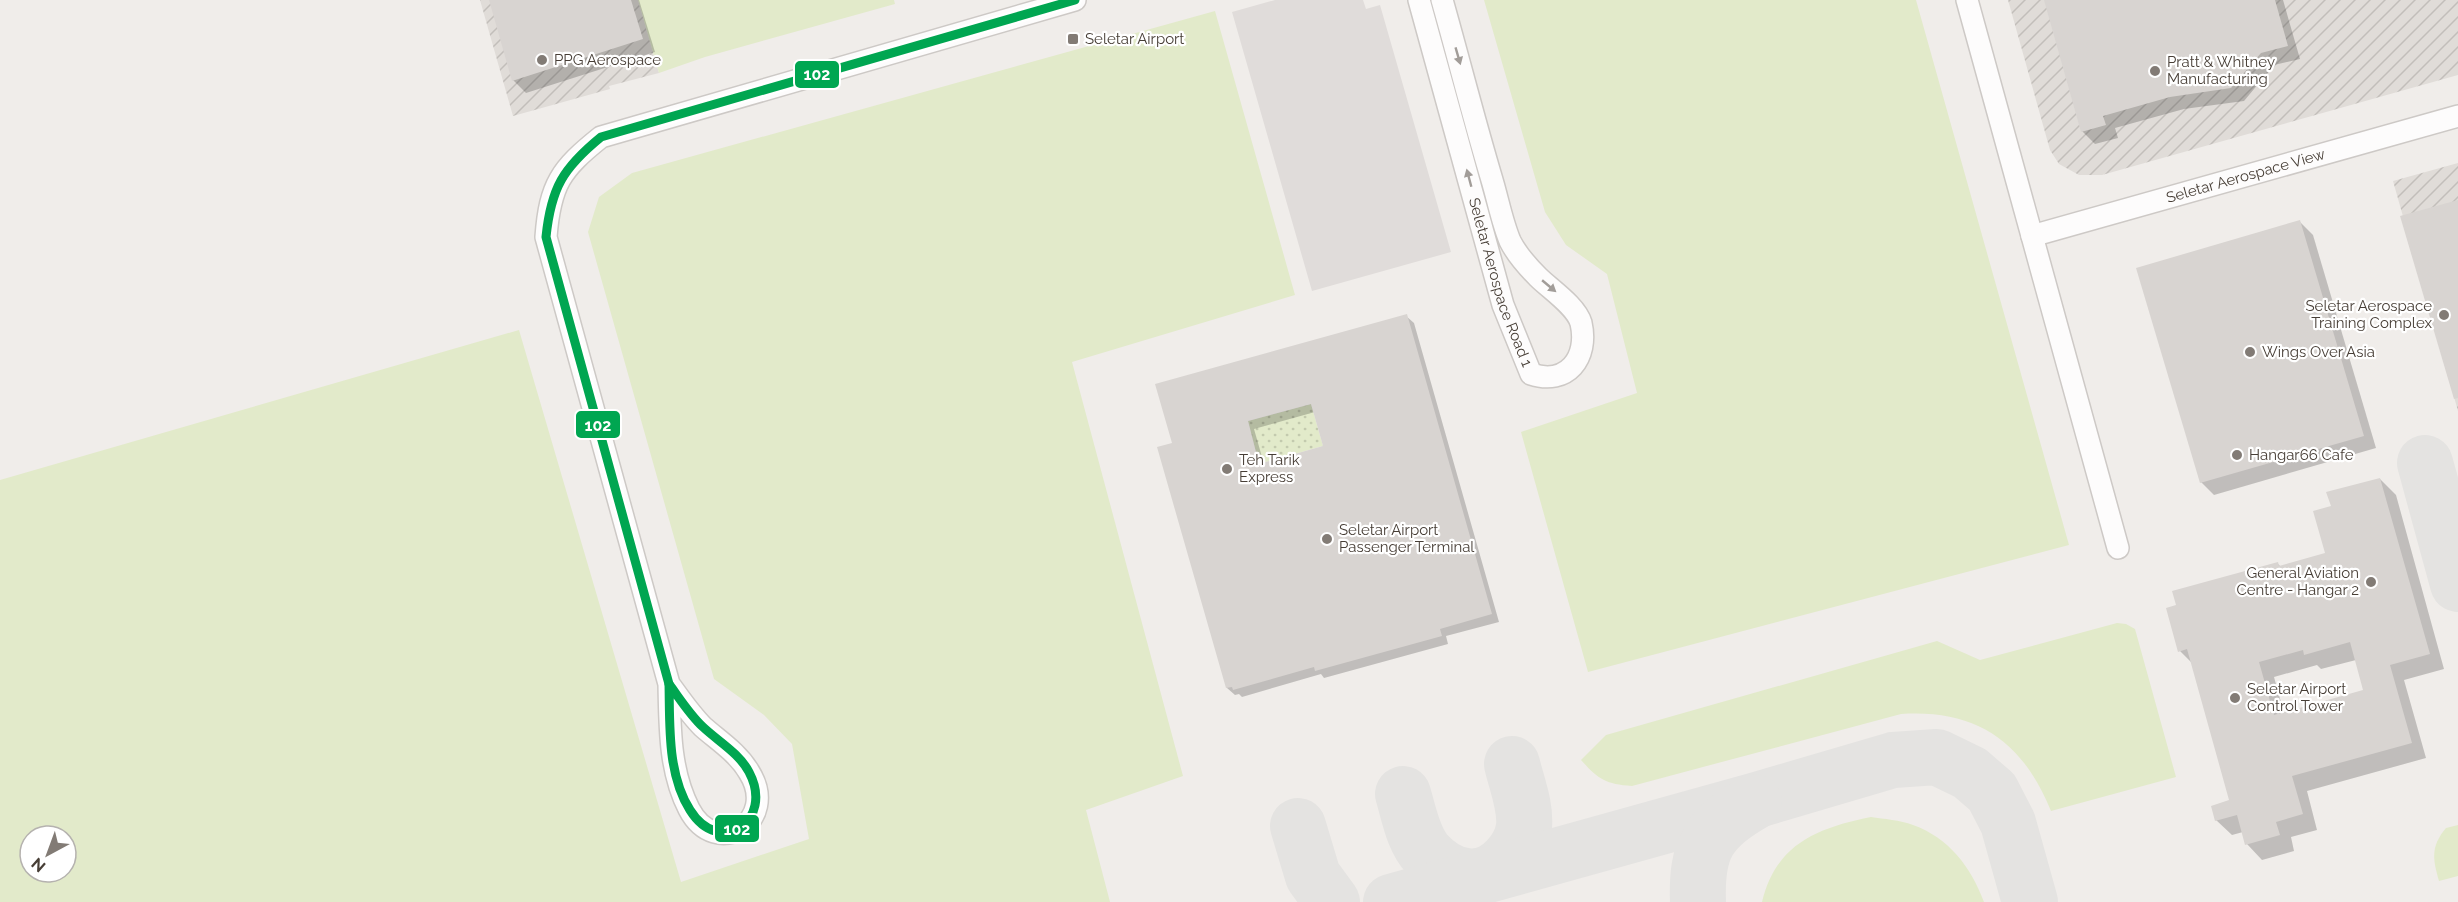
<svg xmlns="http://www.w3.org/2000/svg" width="2458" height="902" font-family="Raleway,sans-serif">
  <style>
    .industrial { fill: url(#industrial-furrows) }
    .grass { fill: #e2eaca; fill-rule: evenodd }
    .park { fill: url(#park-dots) }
    .parking { fill: #e0dcda }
    .shadow { fill: #0003; fill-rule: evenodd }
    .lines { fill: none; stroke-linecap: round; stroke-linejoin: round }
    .taxiway { stroke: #e4e3e1; stroke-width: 56 }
    .building { fill: #d8d4d1; fill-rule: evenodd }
    .minor-casing { stroke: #cdc9c6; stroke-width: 24 }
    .minor { stroke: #fdfcfc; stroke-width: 21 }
    .bus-1-casing { stroke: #fff; stroke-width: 14 }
    .bus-1 { stroke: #00a651; stroke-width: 9 }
    .oneway { fill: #a29d99 }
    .poi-dot { fill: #827b75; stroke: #fff; stroke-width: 2 }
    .labels { text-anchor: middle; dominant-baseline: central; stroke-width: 4.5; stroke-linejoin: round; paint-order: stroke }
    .poi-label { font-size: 15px; fill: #473e36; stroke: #fff; text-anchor: start }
    .street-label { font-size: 15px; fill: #473e36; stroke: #fff }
    .line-badge { stroke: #fff; stroke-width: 2 }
    .badge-label { font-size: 16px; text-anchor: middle; font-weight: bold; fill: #fff }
  </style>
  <defs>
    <pattern id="industrial-furrows" width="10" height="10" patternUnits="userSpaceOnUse" patternTransform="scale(1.5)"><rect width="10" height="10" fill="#e0dcd8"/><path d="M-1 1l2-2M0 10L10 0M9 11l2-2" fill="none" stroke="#c2beba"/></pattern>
    <pattern id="park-dots" width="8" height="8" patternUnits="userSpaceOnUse" patternTransform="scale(1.5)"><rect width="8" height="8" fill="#e2eaca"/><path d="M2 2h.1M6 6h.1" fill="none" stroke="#c3caae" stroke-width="1.8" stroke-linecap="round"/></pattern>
  </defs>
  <rect width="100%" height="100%" fill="#f0edea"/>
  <g class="industrial">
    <path d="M 480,0 L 638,0 L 659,73 L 609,86 L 610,89 L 513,116 Z"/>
    <path d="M 2008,0 L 2458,0 L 2458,75 L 2102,175 L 2079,175 L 2059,164 L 2050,150 Z"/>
    <path d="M 2458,163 L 2458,411 L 2393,181 Z"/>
  </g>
  <g class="grass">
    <path d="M 638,0 L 894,0 L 895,4 L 705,57 L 659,73 Z"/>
    <path d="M 1484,0 L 1916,0 L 2069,545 L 1588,672 L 1521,432 L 1637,393 L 1607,274 L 1566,245 L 1545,212 Z"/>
    <path d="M 1215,11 L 1295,295 L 1072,362 L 1183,776 L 1086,810 L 1110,902 L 0,902 L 0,480 L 519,330 L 681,882 L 809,839 L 792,744 L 764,715 L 714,679 L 588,232 L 599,197 L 632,173 ZM 30,836 L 66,836 L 66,872 L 30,872 Z"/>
    <path d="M 2117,623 L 2126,624 L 2135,629 L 2176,777 L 2051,811 C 2023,742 1977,709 1901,714 L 1632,786 C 1605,784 1598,779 1581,760 L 1606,735 L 1937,641 L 1980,660 Z"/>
    <path d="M 1871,817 C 1884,819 1900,820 1913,825 C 1949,838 1971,867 1984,902 L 1762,902 C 1776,844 1817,828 1871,817 Z"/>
    <path d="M 2458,825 L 2458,876 L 2439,881 C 2433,860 2430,847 2446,828 Z"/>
  </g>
  <path class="park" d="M 1311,404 L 1323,446 L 1259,464 L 1248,421 Z"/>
  <path class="parking" d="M 1275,0 L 1363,0 L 1366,9 L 1380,5 L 1451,252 L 1312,291 L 1232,12 Z"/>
  <g class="shadow">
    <path d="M 491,0 L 639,0 L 655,52 L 526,93 L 513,80 Z"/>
    <path d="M 2045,0 L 2283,0 L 2300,59 L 2274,65 L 2244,101 L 2184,109 L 2115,128 L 2118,138 L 2095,144 L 2082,131 Z"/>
    <path d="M 2300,222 L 2313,235 L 2376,448 L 2214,495 L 2201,482 Z"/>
    <path d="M 1406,316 L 1414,323 L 1499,622 L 1446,636 L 1448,644 L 1324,678 L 1321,674 L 1242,697 L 1239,694 L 1235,695 L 1227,688 L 1174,444 ZM 1315,412 L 1325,447 L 1264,464 L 1254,429 Z"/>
    <path d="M 2380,479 L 2396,495 L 2444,669 L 2404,680 L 2426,758 L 2307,791 L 2317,830 L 2291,837 L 2294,851 L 2262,860 L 2247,844 L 2243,832 L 2232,835 L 2216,820 L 2231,801 L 2193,664 L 2180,651 L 2277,563 L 2281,567 L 2326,554 L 2332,507 ZM 2356,660 L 2365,691 L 2284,713 L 2274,677 L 2317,665 L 2321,669 Z"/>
  </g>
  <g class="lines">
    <g class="taxiway">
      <path d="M 2425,463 L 2458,584"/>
      <path d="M 1403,794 C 1409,814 1413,839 1427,854 C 1450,879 1483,886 1507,860 C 1516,851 1522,840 1524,827 C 1526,806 1517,785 1512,764"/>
      <path d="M 1298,826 L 1313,876 L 1332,902"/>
      <path d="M 1391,902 L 1757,800 L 1893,760 L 1937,757 L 1970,773 L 1992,792 L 2008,823 L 2030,902"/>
      <path d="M 1698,902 C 1696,849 1708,828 1754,802"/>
    </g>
  </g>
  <g class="building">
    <path d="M 489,0 L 631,0 L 643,39 L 512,81 Z"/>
    <path d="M 2044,0 L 2275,0 L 2288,46 L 2261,53 L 2231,88 L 2170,97 L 2103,116 L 2106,125 L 2081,132 Z"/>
    <path d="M 2458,200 L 2458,398 L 2454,399 L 2400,216 Z"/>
    <path d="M 2300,220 L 2364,436 L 2200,483 L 2136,268 Z"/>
    <path d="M 1407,314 L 1492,614 L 1440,629 L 1442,636 L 1315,671 L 1314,667 L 1233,690 L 1232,687 L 1226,688 L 1157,447 L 1172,443 L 1155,384 ZM 1311,404 L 1323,446 L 1259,464 L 1248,421 Z"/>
    <path d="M 2380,478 L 2430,654 L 2390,665 L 2412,743 L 2292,776 L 2303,814 L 2276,822 L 2280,835 L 2245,845 L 2237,815 L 2215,821 L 2211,806 L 2229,800 L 2187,649 L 2178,652 L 2166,608 L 2176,605 L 2172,591 L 2278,562 L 2279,566 L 2325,553 L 2313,511 L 2331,506 L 2326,492 ZM 2350,642 L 2363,690 L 2274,715 L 2259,662 L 2303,650 L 2304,655 Z"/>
  </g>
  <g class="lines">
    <g class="minor-casing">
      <g id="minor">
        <path id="s1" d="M 1419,0 L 1503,305 L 1531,374 C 1567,386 1589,358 1581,323 C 1576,306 1550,289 1538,277 C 1529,268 1516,253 1510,241 C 1502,222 1498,200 1492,180 C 1474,120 1459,60 1442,0"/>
        <path d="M 1967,0 L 2118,548"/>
        <path id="s2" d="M 2032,236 L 2458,116"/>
        <path d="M 669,684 C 680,699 690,714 703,727 C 719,741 738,753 749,772 C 780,821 716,861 689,809 C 669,770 670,726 669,684 L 546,237 C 550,184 561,169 601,137 L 1075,0"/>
      </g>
    </g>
    <use href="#minor" class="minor"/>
    <g class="bus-1-casing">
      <g id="bus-1">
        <path d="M 669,684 C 680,699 690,715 703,727 C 719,742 739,753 749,772 C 775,821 720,858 690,810 C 667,774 670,724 669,684 Z"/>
        <path d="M 669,684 L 546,237 C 551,188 563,168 601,137 L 1075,0"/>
      </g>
    </g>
    <use href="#bus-1" class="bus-1"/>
  </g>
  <defs><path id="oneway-solid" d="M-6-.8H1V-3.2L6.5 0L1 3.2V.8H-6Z" transform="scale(1.5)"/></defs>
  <g class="oneway">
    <use href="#oneway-solid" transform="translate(1458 56) rotate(74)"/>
    <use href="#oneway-solid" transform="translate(1469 178) rotate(-105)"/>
    <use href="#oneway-solid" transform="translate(1549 286) rotate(40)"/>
  </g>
  <g class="poi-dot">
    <rect x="1067" y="33" width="12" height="12" rx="3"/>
    <circle cx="542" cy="60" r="6"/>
    <circle cx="2155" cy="71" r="6"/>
    <circle cx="2444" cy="315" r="6"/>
    <circle cx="2250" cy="352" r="6"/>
    <circle cx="2237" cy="455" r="6"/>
    <circle cx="1227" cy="469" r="6"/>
    <circle cx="1327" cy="539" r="6"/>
    <circle cx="2371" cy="582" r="6"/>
    <circle cx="2235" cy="698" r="6"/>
  </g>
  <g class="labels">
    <g class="poi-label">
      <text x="1085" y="39">Seletar Airport</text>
      <text x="554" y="60">PPG Aerospace</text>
      <text x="2167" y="62">Pratt &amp; Whitney<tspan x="2167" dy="17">Manufacturing</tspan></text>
      <text x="2432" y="306" text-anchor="end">Seletar Aerospace<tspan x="2432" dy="17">Training Complex</tspan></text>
      <text x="2262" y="352">Wings Over Asia</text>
      <text x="2249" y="455">Hangar66 Cafe</text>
      <text x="1239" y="460">Teh Tarik<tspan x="1239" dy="17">Express</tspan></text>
      <text x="1339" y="530">Seletar Airport<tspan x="1339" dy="17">Passenger Terminal</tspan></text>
      <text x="2359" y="573" text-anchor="end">General Aviation<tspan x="2359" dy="17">Centre - Hangar 2</tspan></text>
      <text x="2247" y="689">Seletar Airport<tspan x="2247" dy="17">Control Tower</tspan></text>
    </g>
    <g class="street-label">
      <text stroke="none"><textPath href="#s2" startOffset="222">Seletar Aerospace View</textPath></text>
      <text stroke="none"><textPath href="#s1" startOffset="294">Seletar Aerospace Road 1</textPath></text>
    </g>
  </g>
  <g class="line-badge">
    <rect x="794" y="60" width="46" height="29" rx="6" fill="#00a651"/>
    <rect x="575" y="410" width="46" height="29" rx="6" fill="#00a651"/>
    <rect x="714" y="814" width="46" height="29" rx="6" fill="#00a651"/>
  </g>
  <g class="badge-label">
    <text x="817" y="80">102</text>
    <text x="598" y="431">102</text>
    <text x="737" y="835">102</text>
  </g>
  <g transform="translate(48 854) rotate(221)"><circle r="28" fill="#ffffff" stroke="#b5b2af" stroke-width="1.5"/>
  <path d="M0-4.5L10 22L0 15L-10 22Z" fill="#827b75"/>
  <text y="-9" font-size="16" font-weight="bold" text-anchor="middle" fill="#473e36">N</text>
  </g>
</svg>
